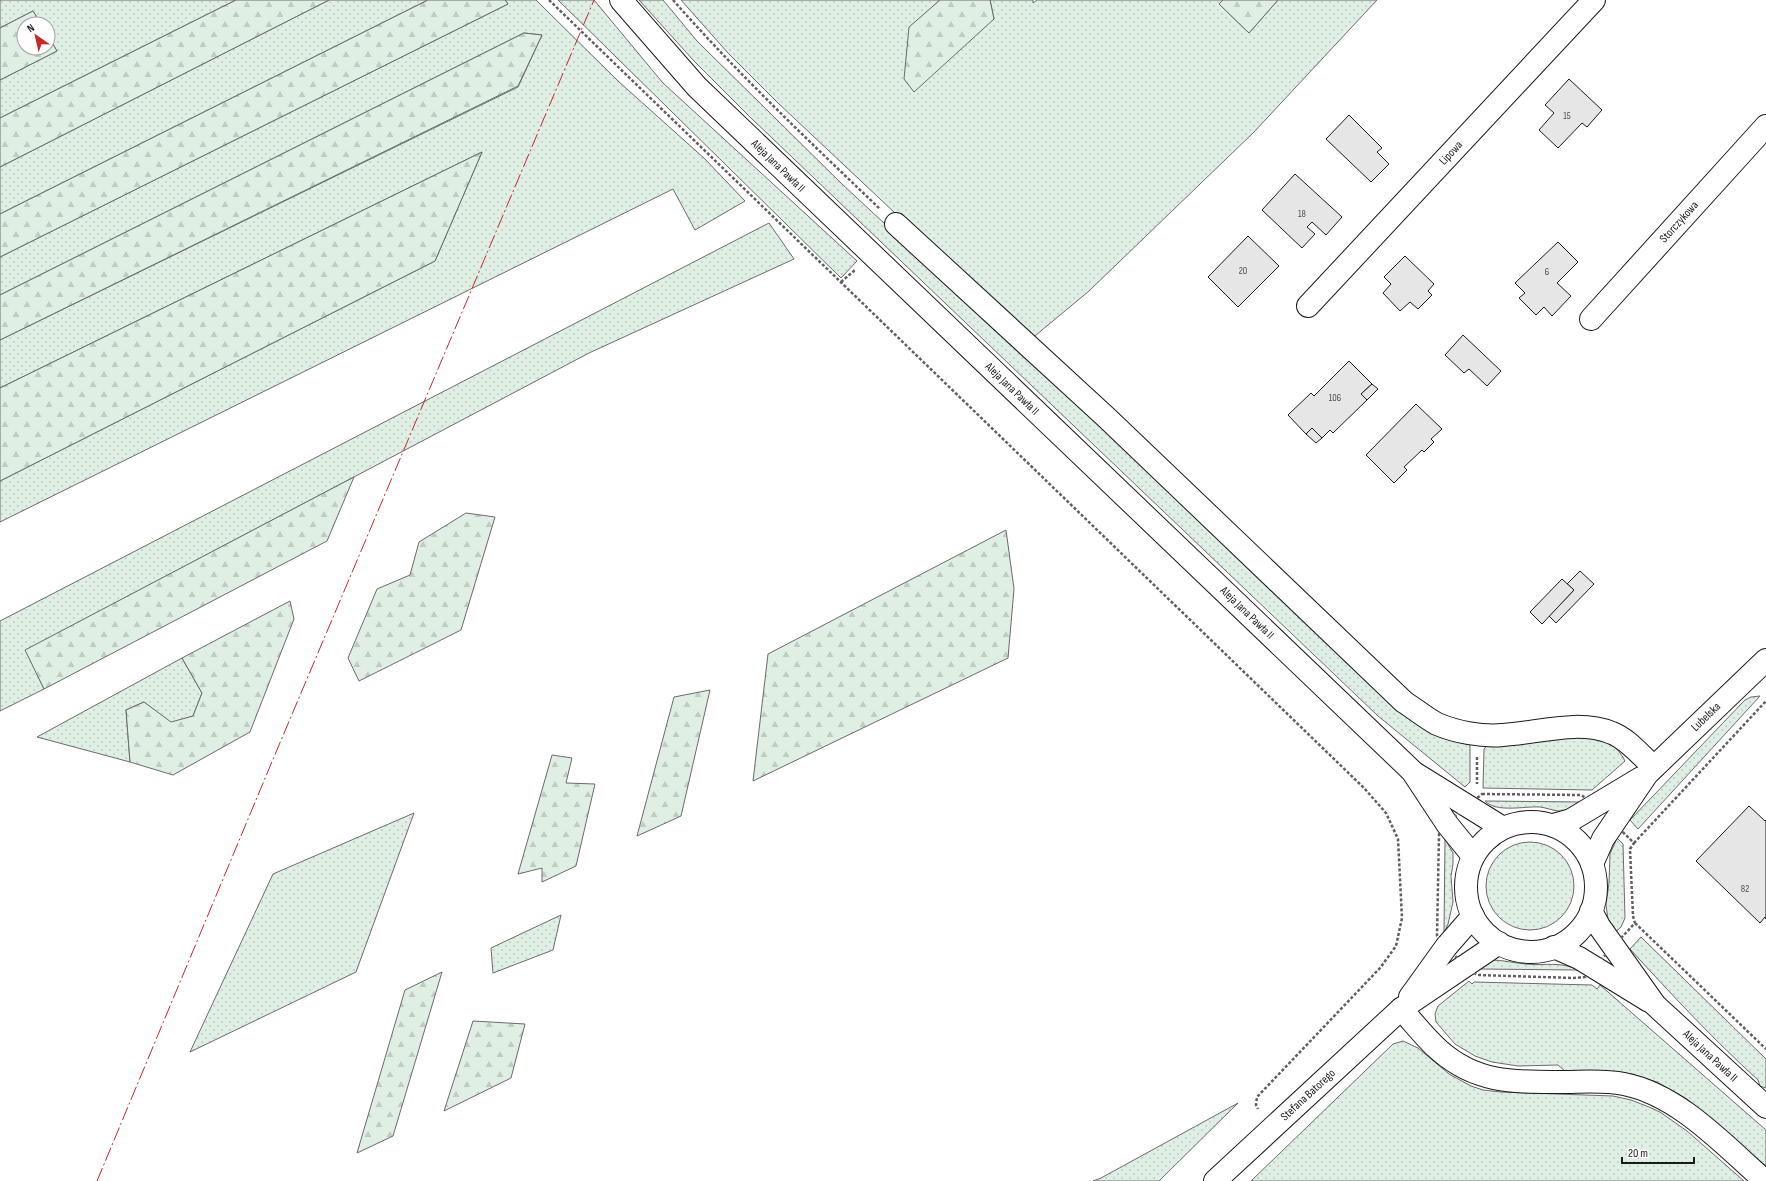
<svg xmlns="http://www.w3.org/2000/svg" width="1766" height="1181" font-family="'Sofia Sans Condensed',sans-serif">
  <style>
    .grass { fill: url(#grass-dots); stroke: #6a6a6a }
    .forest { fill: url(#forest-firs); stroke: #6a6a6a }
    .building { fill: #e6e6e6; stroke: #1a1a1a }
    .lines { fill: none; stroke-linecap: round; stroke-linejoin: round }
    .minor-casing { stroke: #1a1a1a; stroke-width: 24 }
    .major-casing { stroke: #1a1a1a; stroke-width: 24 }
    .path { stroke: #5f5f5f; stroke-width: 2.5; stroke-dasharray: 3 2; stroke-linecap: butt }
    .minor { stroke: #fff; stroke-width: 22 }
    .major { stroke: #fff; stroke-width: 22 }
    .power { stroke: #c62828; stroke-width: 1; stroke-dasharray: 14 3 2 3; stroke-linecap: butt }
    .labels { text-anchor: middle; dominant-baseline: central; stroke-width: 3; stroke-linejoin: round; paint-order: stroke }
    .number-label { font-size: 10px; fill: #4d4d4d }
    .street-label { font-size: 12px; fill: #1a1a1a; stroke: #fff }
  </style>
  <defs>
    <pattern id="grass-dots" width="8" height="8" patternUnits="userSpaceOnUse"><rect width="8" height="8" fill="#e0efe3"/><path d="M2 2h.1M6 6h.1" fill="none" stroke="#c0ccc2" stroke-width="1.8" stroke-linecap="round"/></pattern>
    <pattern id="forest-firs" width="22" height="20" patternUnits="userSpaceOnUse"><rect width="22" height="20" fill="#e0efe3"/><path d="M5 1l3.5 6h-7zM16 11l3.5 6h-7z" fill="#c0ccc2"/></pattern>
  </defs>
  <rect width="100%" height="100%" fill="#fff"/>
  <g class="grass">
    <path d="M 0,0 L 236,0 L 0,118 L 0,80 L 57,51 L 48,36 L 48,24 L 41,24 L 33,11 L 0,28 Z"/>
    <path d="M 329,0 L 428,0 L 0,214 L 0,167 Z"/>
    <path d="M 505,0 L 536,0 L 618,81 L 705,159 L 745,201 L 695,230 L 673,189 L 0,522 L 0,481 L 435,261 L 482,152 L 0,388 L 0,340 L 518,87 L 542,35 L 524,33 L 0,295 L 0,257 L 508,4 Z"/>
    <path d="M 558,0 L 594,0 L 663,83 L 857,261 L 841,278 Z"/>
    <path d="M 639,0 L 663,0 L 697,41 L 842,184 L 1169,488 L 1465,739 L 1470,746 L 1470,782 L 1465,787 L 1378,716 L 750,117 L 694,61 Z"/>
    <path d="M 681,0 L 940,0 L 909,28 L 994,19 L 990,0 L 1033,0 L 1033,3 L 1037,0 L 1223,0 L 1219,4 L 1249,33 L 1278,0 L 1377,0 L 1254,132 L 1089,291 L 1030,340 L 778,103 L 728,53 Z"/>
    <path d="M 769,223 L 794,259 L 589,353 L 26,650 L 44,689 L 0,711 L 0,621 Z"/>
    <path d="M 182,658 L 202,693 L 193,716 L 171,723 L 144,702 L 126,710 L 130,762 L 37,737 Z"/>
    <path d="M 1760,696 L 1638,829 L 1630,820 L 1745,700 L 1751,697 Z"/>
    <path d="M 1578,733 C 1600,738 1614,740 1625,761 L 1592,790 L 1483,788 L 1484,749 L 1490,742 Z"/>
    <path d="M 1485,801 L 1581,802 C 1576,805 1570,810 1564,811 C 1556,812 1548,808 1540,807 C 1525,806 1496,813 1485,801 Z"/>
    <path d="M 414,813 L 356,972 L 190,1052 L 273,874 Z"/>
    <path d="M 1617,838 L 1623,844 L 1625,918 L 1621,927 L 1614,933 L 1608,919 L 1606,905 L 1609,883 L 1610,854 Z"/>
    <path d="M 1445,839 L 1453,853 L 1453,864 L 1451,876 L 1453,902 L 1448,924 L 1444,933 Z"/>
    <circle cx="1530" cy="886" r="44"/>
    <path d="M 561,915 L 553,950 L 493,973 L 491,948 Z"/>
    <path d="M 1641,937 L 1766,1059 L 1766,1088 L 1760,1086 L 1758,1080 C 1713,1039 1671,994 1630,949 Z"/>
    <path d="M 1491,960 C 1503,960 1514,963 1526,964 C 1545,966 1561,961 1578,970 L 1480,969 Z"/>
    <path d="M 1469,981 L 1472,984 L 1474,982 L 1592,985 L 1597,989 L 1600,985 L 1766,1130 L 1766,1166 L 1687,1099 L 1657,1082 L 1632,1074 L 1597,1071 L 1565,1071 L 1558,1065 L 1518,1066 L 1492,1062 L 1475,1056 L 1455,1044 L 1436,1022 L 1435,1014 L 1438,1006 Z"/>
    <path d="M 1403,1041 L 1418,1048 L 1449,1074 L 1471,1086 L 1483,1090 L 1501,1092 L 1613,1096 L 1631,1100 L 1649,1107 L 1660,1112 L 1687,1131 L 1744,1181 L 1251,1181 L 1393,1044 Z"/>
    <path d="M 1238,1103 L 1159,1181 L 1093,1181 L 1101,1178 Z"/>
  </g>
  <g class="forest">
    <path d="M 236,0 L 329,0 L 0,167 L 0,118 Z"/>
    <path d="M 428,0 L 505,0 L 508,4 L 0,257 L 0,214 Z"/>
    <path d="M 940,0 L 990,0 L 994,19 L 914,92 L 904,79 L 909,27 Z"/>
    <path d="M 1223,0 L 1278,0 L 1249,33 L 1219,4 Z"/>
    <path d="M 33,11 L 41,24 L 24,24 L 24,48 L 48,48 L 48,36 L 57,51 L 0,80 L 0,28 Z"/>
    <path d="M 524,33 L 542,35 L 518,86 L 0,340 L 0,295 Z"/>
    <path d="M 482,152 L 435,261 L 0,481 L 0,388 Z"/>
    <path d="M 354,477 L 327,541 L 44,689 L 25,650 Z"/>
    <path d="M 466,513 L 495,517 L 461,630 L 359,681 L 348,658 L 377,589 L 410,575 L 419,542 Z"/>
    <path d="M 1006,530 L 1014,589 L 1008,658 L 753,781 L 768,654 Z"/>
    <path d="M 290,601 L 294,619 L 250,732 L 173,775 L 130,762 L 126,710 L 144,702 L 171,722 L 193,716 L 202,693 L 182,658 Z"/>
    <path d="M 710,690 L 681,816 L 637,836 L 674,697 Z"/>
    <path d="M 552,755 L 572,758 L 566,783 L 595,784 L 576,866 L 542,882 L 542,868 L 518,874 Z"/>
    <path d="M 442,972 L 393,1136 L 357,1153 L 405,990 Z"/>
    <path d="M 473,1021 L 525,1024 L 511,1078 L 444,1111 Z"/>
  </g>
  <g class="building">
    <path d="M 1569,79 L 1602,110 L 1587,127 L 1582,123 L 1558,148 L 1539,130 L 1554,113 L 1545,105 Z"/>
    <path d="M 1349,115 L 1382,148 L 1377,152 L 1389,164 L 1371,182 L 1326,139 Z"/>
    <path d="M 1295,174 L 1342,217 L 1326,235 L 1312,222 L 1307,227 L 1315,234 L 1302,248 L 1262,210 Z"/>
    <path d="M 1248,236 L 1279,266 L 1238,307 L 1208,277 Z"/>
    <path d="M 1558,242 L 1578,262 L 1557,283 L 1571,296 L 1552,316 L 1544,307 L 1536,315 L 1519,298 L 1525,293 L 1515,283 Z"/>
    <path d="M 1405,256 L 1434,284 L 1428,291 L 1432,295 L 1418,309 L 1410,302 L 1400,311 L 1383,293 L 1391,284 L 1384,277 Z"/>
    <path d="M 1463,335 L 1501,371 L 1487,386 L 1469,369 L 1464,373 L 1445,355 Z"/>
    <path d="M 1349,361 L 1372,384 L 1361,394 L 1367,400 L 1333,433 L 1330,430 L 1322,438 L 1312,428 L 1306,434 L 1288,415 L 1311,393 L 1314,396 Z"/>
    <path d="M 1372,384 L 1378,389 L 1367,400 L 1361,394 Z"/>
    <path d="M 1416,404 L 1442,429 L 1431,439 L 1434,442 L 1424,452 L 1422,450 L 1404,467 L 1407,470 L 1394,483 L 1366,455 Z"/>
    <path d="M 1312,428 L 1322,438 L 1316,443 L 1306,434 Z"/>
    <path d="M 1580,571 L 1594,584 L 1556,623 L 1549,616 L 1574,590 L 1567,584 Z"/>
    <path d="M 1562,579 L 1574,590 L 1542,624 L 1530,612 Z"/>
    <path d="M 1749,806 L 1765,821 L 1766,820 L 1766,919 L 1765,917 L 1760,923 L 1696,861 Z"/>
  </g>
  <g class="lines">
    <g class="minor-casing">
      <g id="minor">
        <path d="M 896,224 L 1107,418 L 1404,702 C 1415,709 1426,718 1437,724 C 1456,732 1482,737 1503,735 C 1538,733 1578,719 1612,733 C 1628,739 1641,756 1654,767"/>
        <path d="M 1308,306 L 1594,0"/>
        <path d="M 1591,319 L 1766,126"/>
        <path d="M 1553,825 L 1571,820 L 1641,778"/>
        <path d="M 1592,864 L 1603,839 L 1647,774 L 1766,660"/>
        <path d="M 1410,997 L 1446,947 L 1473,916"/>
        <path d="M 1401,1009 C 1414,1023 1426,1039 1440,1051 C 1478,1084 1516,1082 1563,1082 C 1583,1082 1604,1080 1624,1084 C 1679,1095 1724,1145 1765,1181"/>
        <path d="M 1215,1181 L 1401,1009 L 1499,943"/>
      </g>
    </g>
    <g class="major-casing">
      <g id="major">
        <path d="M 621,0 L 697,87 L 1412,771 L 1447,824 L 1473,856"/>
        <path d="M 1416,774 L 1503,828"/>
        <circle cx="1531" cy="887" r="65"/>
        <path d="M 1591,911 L 1599,926 L 1655,1005 L 1766,1107"/>
        <path d="M 1554,947 L 1579,958 L 1649,1001"/>
      </g>
    </g>
    <g class="path">
      <path d="M 549,0 L 1364,788 L 1386,813 L 1398,839 L 1402,918 L 1396,946 L 1380,968 L 1257,1097 L 1256,1105 L 1258,1109"/>
      <path d="M 673,0 C 738,74 809,141 880,209"/>
      <path d="M 841,282 L 855,270"/>
      <path d="M 1477,757 L 1477,784"/>
      <path d="M 1482,794 L 1581,795 L 1591,801 L 1634,843 L 1630,849 L 1633,916 L 1635,923 L 1585,977 L 1574,978 L 1478,975 L 1468,970 L 1437,936 L 1439,834 L 1452,819 Z"/>
      <path d="M 1634,843 L 1766,701"/>
      <path d="M 1635,923 L 1766,1049"/>
    </g>
    <use href="#minor" class="minor"/>
    <use href="#major" class="major"/>
    <path class="power" d="M 97,1181 L 271,764 L 594,0"/>
  </g>
  <g class="labels">
    <g class="number-label">
      <text x="1567" y="116">15</text>
      <text x="1302" y="214">18</text>
      <text x="1243" y="271">20</text>
      <text x="1547" y="272">6</text>
      <text x="1335" y="398">106</text>
      <text x="1745" y="889">82</text>
    </g>
    <g class="street-label">
      <text transform="translate(1451 153) rotate(-47)">Lipowa</text>
      <text transform="translate(778 166) rotate(44)">Aleja Jana Pawła II</text>
      <text transform="translate(1679 222) rotate(-48)">Storczykowa</text>
      <text transform="translate(1012 389) rotate(44)">Aleja Jana Pawła II</text>
      <text transform="translate(1247 613) rotate(44)">Aleja Jana Pawła II</text>
      <text transform="translate(1706 717) rotate(-44)">Lubelska</text>
      <text transform="translate(1710 1056) rotate(43)">Aleja Jana Pawła II</text>
      <text transform="translate(1308 1095) rotate(-43)">Stefana Batorego</text>
    </g>
  </g>
  <g transform="translate(36 36) rotate(326)"><circle r="19" fill="#ffffff" stroke="#a3a3a3"/>
  <path d="M0-3L7 15L0 10L-7 15Z" fill="#c62828"/>
  <text y="-6" font-size="11" font-weight="bold" text-anchor="middle" fill="#1a1a1a">N</text>
  </g>
  <path d="M1622 1157v6h72v-6" fill="none" stroke="#1a1a1a" stroke-width="2"/>
  <text x="1628" y="1157" font-size="12" fill="#1a1a1a" stroke="#ffffff" stroke-width="3" paint-order="stroke">20 m</text>
</svg>
